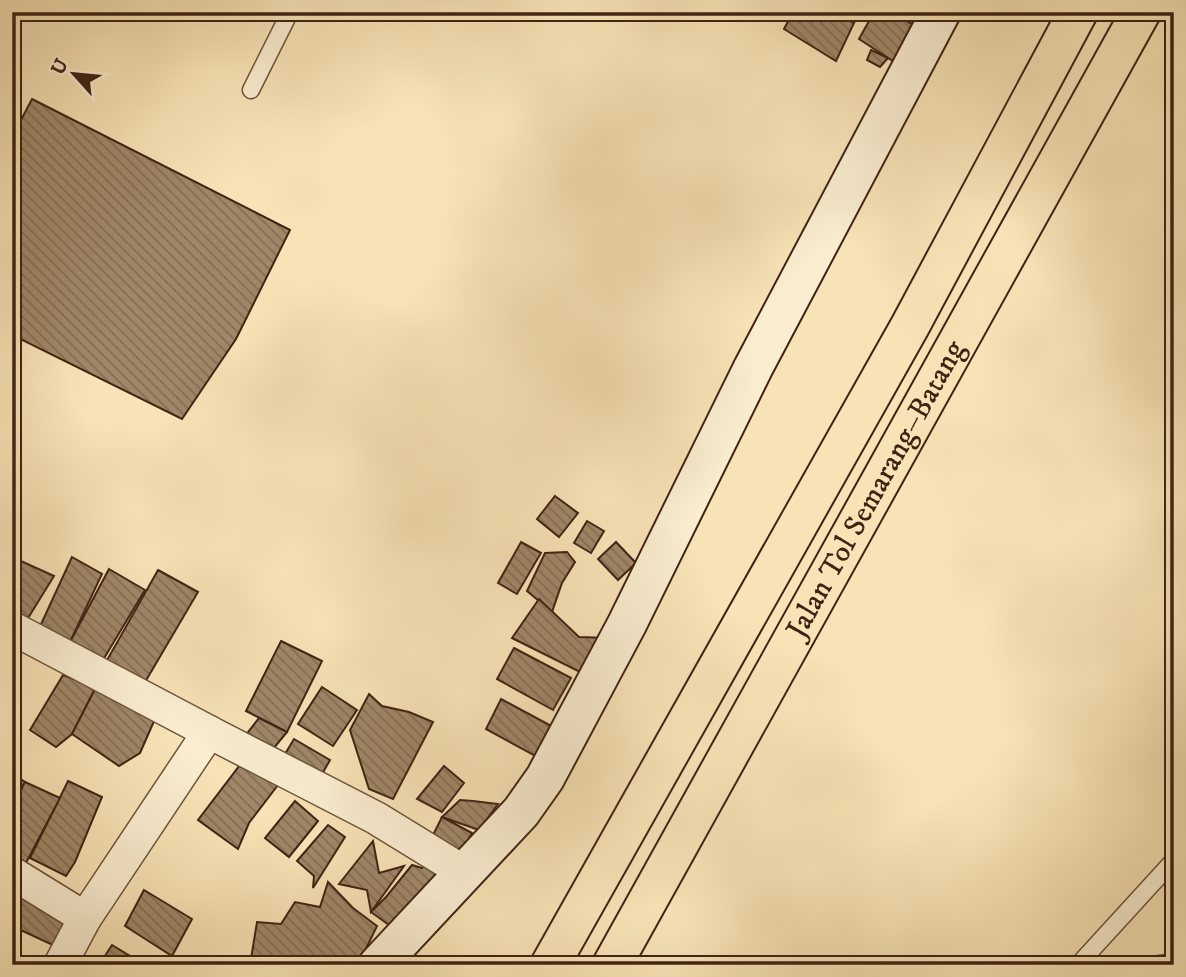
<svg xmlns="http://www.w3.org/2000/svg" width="1186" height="977" font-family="'IM FELL DW Pica',serif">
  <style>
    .building { fill: url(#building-back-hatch); stroke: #402314; stroke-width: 2 }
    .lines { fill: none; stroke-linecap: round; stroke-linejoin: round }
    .lane-casing { stroke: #6e533c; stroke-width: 19 }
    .street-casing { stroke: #6e533c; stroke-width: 35 }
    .secondary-casing { stroke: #402314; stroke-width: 42 }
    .highway-casing { stroke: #402314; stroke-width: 42 }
    .lane { stroke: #faedd0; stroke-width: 16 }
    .street { stroke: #faedd0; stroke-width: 32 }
    .secondary { stroke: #faedd0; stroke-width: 38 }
    .highway { stroke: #f7e3b6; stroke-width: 38 }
    .labels { text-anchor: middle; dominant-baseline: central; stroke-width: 6; stroke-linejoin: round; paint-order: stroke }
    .street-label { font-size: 30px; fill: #402314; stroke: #faedd0 }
  </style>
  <defs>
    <pattern id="building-back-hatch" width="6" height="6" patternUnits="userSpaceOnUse" patternTransform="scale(1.75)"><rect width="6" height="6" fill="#9f8768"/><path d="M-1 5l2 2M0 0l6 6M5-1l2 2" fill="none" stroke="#836e54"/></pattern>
  </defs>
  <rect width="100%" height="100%" fill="#f7e3b6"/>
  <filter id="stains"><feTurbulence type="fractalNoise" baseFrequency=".00286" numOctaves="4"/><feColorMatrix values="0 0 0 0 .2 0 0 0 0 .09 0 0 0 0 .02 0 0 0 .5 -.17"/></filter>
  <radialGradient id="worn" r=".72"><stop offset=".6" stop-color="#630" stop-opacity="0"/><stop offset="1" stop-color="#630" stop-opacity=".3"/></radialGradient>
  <g class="building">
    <path d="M 793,12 L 834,12 L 854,23 L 836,61 L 784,29 Z"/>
    <path d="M 834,12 L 860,12 L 854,23 Z"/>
    <path d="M 874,12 L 890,12 L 922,30 L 902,67 L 859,39 Z"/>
    <path d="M 896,12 L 924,12 L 917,25 Z"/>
    <path d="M 871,50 L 888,58 L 880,67 L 867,60 Z"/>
    <path d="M 32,99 L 290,230 L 236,339 L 182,419 L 12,335 L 12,137 Z"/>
    <path d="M 555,496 L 578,513 L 559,537 L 537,519 Z"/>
    <path d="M 587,521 L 604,531 L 591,553 L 574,543 Z"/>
    <path d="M 521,542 L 541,553 L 517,594 L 498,583 Z"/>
    <path d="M 616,542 L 636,563 L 618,580 L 598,559 Z"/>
    <path d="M 567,552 L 575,562 L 562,583 L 552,612 L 527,591 L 545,553 Z"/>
    <path d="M 12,557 L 54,576 L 25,623 L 12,618 Z"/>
    <path d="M 72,557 L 102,574 L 69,644 L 37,633 Z"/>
    <path d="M 109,569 L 145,590 L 103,660 L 69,644 Z"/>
    <path d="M 158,570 L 198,592 L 141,689 L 102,669 Z"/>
    <path d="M 539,599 L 579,637 L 607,638 L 584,674 L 512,638 Z"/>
    <path d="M 281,641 L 322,661 L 287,732 L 246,711 Z"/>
    <path d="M 514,648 L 571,678 L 553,710 L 497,679 Z"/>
    <path d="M 63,675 L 96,687 L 72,734 L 56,747 L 30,730 Z"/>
    <path d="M 96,687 L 155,719 L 140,753 L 119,766 L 72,734 Z"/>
    <path d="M 322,687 L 357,710 L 333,746 L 298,724 Z"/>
    <path d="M 369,694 L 382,706 L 409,712 L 433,722 L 393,799 L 369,789 L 350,730 Z"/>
    <path d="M 501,699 L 555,728 L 539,758 L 486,729 Z"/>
    <path d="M 259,718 L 287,732 L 269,754 L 242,740 Z"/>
    <path d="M 294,739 L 330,760 L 318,781 L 282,759 Z"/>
    <path d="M 246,757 L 278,785 L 249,823 L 238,849 L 198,820 Z"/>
    <path d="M 444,766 L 464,783 L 442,812 L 417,799 Z"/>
    <path d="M 12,773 L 25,782 L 12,807 Z"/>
    <path d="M 68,781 L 102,797 L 75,862 L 66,876 L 30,858 Z"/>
    <path d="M 25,782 L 60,798 L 26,863 L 12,856 L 12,807 Z"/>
    <path d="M 460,800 L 473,801 L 498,804 L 479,830 L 442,817 Z"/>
    <path d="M 295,801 L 318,821 L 289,857 L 265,838 Z"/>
    <path d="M 442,817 L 472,833 L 457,860 L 430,841 Z"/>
    <path d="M 328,825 L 345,837 L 313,888 L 314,876 L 297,861 Z"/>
    <path d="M 373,841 L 379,873 L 404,866 L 371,912 L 367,890 L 339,884 Z"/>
    <path d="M 427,861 L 452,873 L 393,928 L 371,912 L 386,897 L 412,865 L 422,868 Z"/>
    <path d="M 328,882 L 353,908 L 377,926 L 358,965 L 250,965 L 257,922 L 281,924 L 295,902 L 320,907 Z"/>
    <path d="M 19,888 L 73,918 L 57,947 L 12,926 L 12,901 Z"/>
    <path d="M 144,890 L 192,919 L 172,956 L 125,926 Z"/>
    <path d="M 112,945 L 145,965 L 99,965 Z"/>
  </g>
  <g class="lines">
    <g class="lane-casing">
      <g id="lane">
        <path d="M 12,14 L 13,12"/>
        <path d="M 251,90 L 290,12"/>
        <path d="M 1078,965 L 1174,860"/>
        <path d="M 1153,965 L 1174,962"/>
      </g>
    </g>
    <g class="street-casing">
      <g id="street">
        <path d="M 12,628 L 209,732 L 85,918 L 60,965"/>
        <path d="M 209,732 L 376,818 L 464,872"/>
        <path d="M 12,873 L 85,918"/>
      </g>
    </g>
    <g class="secondary-casing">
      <path id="secondary" d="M 378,965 L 521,812 L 545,778 L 627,624 L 753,368 L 941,12"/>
    </g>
    <g class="highway-casing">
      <g id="highway">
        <path d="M 550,965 L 910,326 L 1078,12"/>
        <path id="s1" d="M 612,965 L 1141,12"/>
      </g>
    </g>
    <use href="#lane" class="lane"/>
    <use href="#street" class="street"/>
    <use href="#secondary" class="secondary"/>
    <use href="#highway" class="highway"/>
  </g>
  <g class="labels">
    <g class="street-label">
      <text stroke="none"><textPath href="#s1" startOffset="544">Jalan Tol Semarang–Batang</textPath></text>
    </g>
  </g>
  <rect width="1186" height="977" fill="none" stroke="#f7e3b6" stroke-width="42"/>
  <rect x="14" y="14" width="1158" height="949" fill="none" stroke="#402314" stroke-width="3.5"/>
  <rect x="21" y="21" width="1144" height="935" fill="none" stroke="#402314" stroke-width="2"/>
  <g transform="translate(74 74) rotate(297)" stroke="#faedd0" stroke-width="5" paint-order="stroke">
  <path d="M0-5L12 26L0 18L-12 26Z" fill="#402314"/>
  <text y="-10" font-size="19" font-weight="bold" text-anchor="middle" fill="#402314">U</text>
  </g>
  <rect width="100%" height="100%" filter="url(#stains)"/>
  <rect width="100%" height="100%" fill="url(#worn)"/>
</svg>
